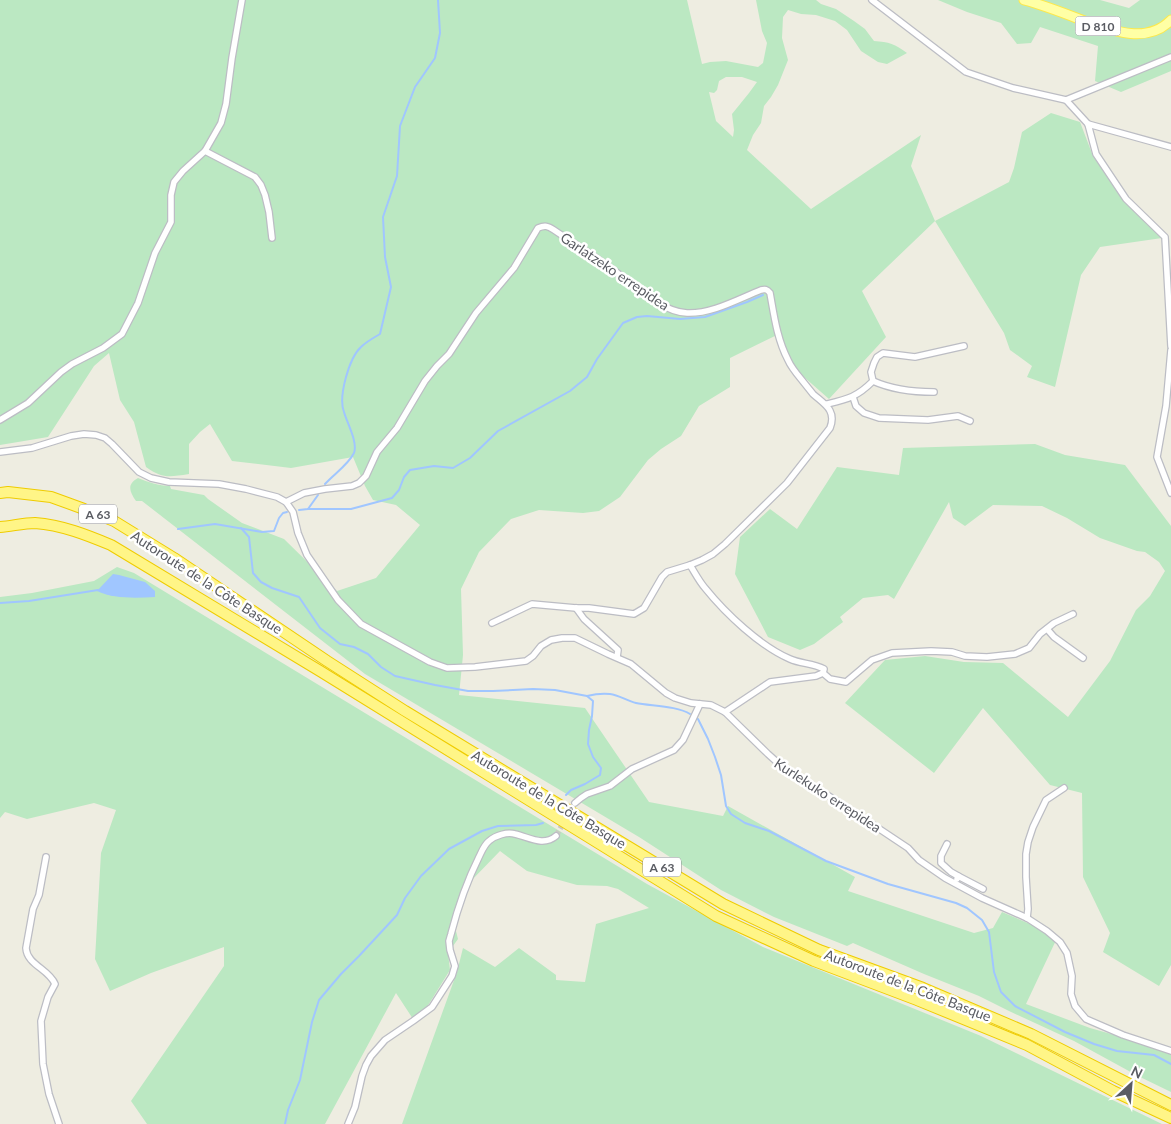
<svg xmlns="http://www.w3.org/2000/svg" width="1171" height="1124" font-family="Lato,sans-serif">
<rect width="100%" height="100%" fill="#eeede1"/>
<!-- green -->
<g fill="#bbe8c2" fill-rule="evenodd">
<path d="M0 0H687L702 64 710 62 726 61 758 67 763 63 767 43 762 31 756 0H816L821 4 836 9 854 21 865 29 874 41C889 42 895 44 907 53L887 64 878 62 861 51 847 30 835 21 816 15 801 14 788 10 783 17 782 38 788 60 778 85 771 97 764 106 761 123 753 135 747 150 811 209 921 135 911 166 935 221 1009 182 1014 168 1022 132 1051 113 1080 122 1093 156 1124 200 1152 226 1162 238 1100 247 1081 275 1055 387 1027 377 1032 366 1010 350 1004 333 935 221 862 291 886 337 829 399 796 370 777 335 730 358V387L699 406 681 436 661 449 648 460 620 497 599 511 583 513 539 510 511 519 479 552 461 589 463 655 459 695 585 708 649 802 723 816 728 806 855 877 848 891 974 933 993 928 1002 912 1058 936 1026 1004 1090 1028 1171 1051V1092L1138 1076 1074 1041 1009 1011 979 996 924 974 853 943 847 946 774 917 721 890 639 837 365 674 142 501H136C129 491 127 484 138 478 148 482 159 486 170 486L171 489 204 495 208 499 242 523 284 539 337 591 376 578 420 525 396 505 373 500 365 486 353 457 291 468 232 461 210 424 200 432 189 444V474C169 477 163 479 146 467L134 422 120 400 109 353 94 366 48 437 0 445ZM726 77H742L757 82 749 93 732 114 734 130 733 137 716 121 709 92 714 93 717 90 719 81Z"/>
<polygon points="938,0 1100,0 1129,8 1140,0 1171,0 1171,71 1121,92 1095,81 1098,46 1040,27 1031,43 1017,44 1001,23 967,12"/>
<polygon points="1035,444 1065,455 1125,465 1171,526 1171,965 1159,986 1103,952 1110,933 1083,877 1082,793 1050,785 983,708 934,773 845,703 885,660 925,656 964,662 1003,663 1068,717 1110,661 1136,610 1150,596 1165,571 1159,562 1145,552 1137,551 1100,538 1067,518 1042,506 993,505 965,526 953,518 949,502 894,599 888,595 863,598 840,617 843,622 814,644 800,650 768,637 735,574 740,537 770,509 797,529 837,467 899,475 903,448"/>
<polygon points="117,567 134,573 647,884 763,947 981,1036 1162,1124 402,1124 457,972 463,948 495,967 519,948 556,975 556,980 585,982 596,924 649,908 618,889 607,886 577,885 527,871 500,851 470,882 455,927 458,939 448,953 450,970 427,1007 413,1019 396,993 325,1124 147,1124 131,1101 224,966 224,947 151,973 110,991 95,959 101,853 116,810 94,803 27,819 5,812 0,818 0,597 32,593 94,581"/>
</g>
<!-- water -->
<path fill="#a0c6ff" d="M113 574 119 575 145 582 155 591V597C136 598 113 599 97 591Z"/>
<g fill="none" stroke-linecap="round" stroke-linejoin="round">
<!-- stream -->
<g stroke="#a0c6ff" stroke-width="2">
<path d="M325 484C334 474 348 465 354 453 358 442 347 423 344 412 338 397 349 358 361 347 366 342 373 338 380 334L391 287 385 257 383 217 397 176 400 126 415 87 435 58 440 33 438 0"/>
<polyline points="308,509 351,509 392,498 399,490 404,477 410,470 434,466 453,468 470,458 498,431 570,391 587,377 597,359 623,323 637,317 647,316 680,319 705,317 747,302 763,295"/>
<polyline points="299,510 308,509 318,495"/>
<polyline points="241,528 249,537 253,573 261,582 272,588 299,597 320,628 340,644 354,647 368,654 381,667 395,676 435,685 468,691 493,691 533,689 555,690 587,696 593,701 592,716 589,730 588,744 593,757 601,768 600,775 585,784 571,790 566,795"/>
<polyline points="178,529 215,524 262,532 274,531 279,518 283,513 287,512"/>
<polyline points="0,603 29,601 98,590"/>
<path d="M587 696C595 694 601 693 610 694 619 695 627 701 636 703 651 706 678 706 690 714"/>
<polyline points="698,719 708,739 715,757 721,775 726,806 731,814 745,823 769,831 826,861 888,884 956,903 967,908 982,920 989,932 994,972 1001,992 1015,1006 1065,1032 1094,1044 1117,1051 1154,1055 1171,1064"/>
<polyline points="285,1124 288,1110 300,1080 312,1022 319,1000 341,974 359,956 397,915 405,898 421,876 449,849 482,831 498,826 536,825 543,823"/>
</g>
<!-- street-tunnel -->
<polyline stroke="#c9c9c2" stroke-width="5.5" stroke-dasharray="5.5 3" stroke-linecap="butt" points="556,836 571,809"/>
<defs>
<g id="street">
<polyline points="872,0 966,72 1013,88 1066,100 1171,57"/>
<polyline points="1066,100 1088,124 1096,154 1126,199 1165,237 1171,346"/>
<polyline points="1088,124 1171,147"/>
<polyline points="205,151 255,177 261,185 265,195 269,212 272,238"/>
<polyline points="1171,350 1166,406 1157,457 1171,493"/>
<path d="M873 381C893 390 913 392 934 392"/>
<polyline points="853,397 856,406 864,413 879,418 928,420 958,416 970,421"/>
<path d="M827 404C848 399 857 397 873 381L871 372 874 363 877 357 883 353 915 357 964 346"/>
<polyline points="0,420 28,403 61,372 72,364 103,348 122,334 138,303 155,253 171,222 171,195 174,182 183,171 205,151 221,123 226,104 232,58 242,0"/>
<polyline points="0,452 32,448 71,436 84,434 96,435 105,438 112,444 139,472 151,478 169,482 219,484 246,489 277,497 286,502 293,512 298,533 307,555 338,600 361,624 430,662 447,668 475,667 526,661 533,656 541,646 551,640 562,638 575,638 608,654 631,664 666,693 675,698 691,703 711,705 725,712 768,754 778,763 875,826 908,848 919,860 945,878 982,898 1027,918 1047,931 1060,942 1067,953 1072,976 1071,994 1075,1006 1086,1019 1123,1035 1171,1051"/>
<path d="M286 502 304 493 325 489 352 486 359 483 366 476 377 452 397 428 425 381 437 366 449 354 476 313 514 268 538 228C545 225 548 226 554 230 573 243 593 255 612 269 633 284 661 312 687 313 712 314 738 299 761 290 765 289 767 289 770 293 774 315 777 339 788 360 791 367 796 373 801 379 805 384 809 389 813 394 824 404 837 410 830 428L787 483 725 544 713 554 702 560 690 565 667 572 662 577 644 608 634 614 589 608H576L532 604 492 623"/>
<path d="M690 565C695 573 699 581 705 588 726 614 760 646 790 659 801 664 813 663 824 669L823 673"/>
<polyline points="576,608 584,619 618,650 617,657"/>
<polyline points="1047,629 1054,637 1083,658"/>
<polyline points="823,673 830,679 846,682 872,660 892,653 931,651 952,652 965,656 987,657 1015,654 1029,648 1040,634 1054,623 1073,614"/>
<polyline points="725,712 770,682 816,676 823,673"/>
<polyline points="575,803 581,798 587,794 610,786 632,769 674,750 683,740 700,704"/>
<polyline points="947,844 941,856 941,863 951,872 958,876"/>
<path d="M46 857 39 895 33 909 26 948C27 965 49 969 55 984L48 997 41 1021 43 1064 49 1094 59 1124"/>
<polyline points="957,879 958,876 983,889"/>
<polyline points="1027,918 1028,909 1026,877 1026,854 1028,842 1033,827 1046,800 1064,788"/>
<path d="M348 1124 355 1107 362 1076 366 1065 371 1056 385 1040 413 1021 432 1007 452 976 455 966 450 950 449 941 451 934C458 907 467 881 479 857 482 851 484 845 489 841 496 835 507 832 515 834 529 837 543 847 556 836"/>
</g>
<path id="primary" d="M1024 0C1043 5 1061 12 1079 19 1108 29 1146 46 1171 20"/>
<g id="highway">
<polyline points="0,493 8,492 51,497 84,509 114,521 174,558 327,661 405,711 723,904 819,950 923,988 1031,1034 1171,1105"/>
<path d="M0 527C12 526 24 523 35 523 62 525 87 535 111 545L320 671 716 916 814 961 917 1000 1027 1045 1113 1091 1171 1118"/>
</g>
</defs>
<!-- street casing -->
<use href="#street" stroke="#bcbdc4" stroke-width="8"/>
<!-- primary casing -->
<use href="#primary" stroke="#fde94b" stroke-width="11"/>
<!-- highway casing -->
<use href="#highway" stroke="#efcc00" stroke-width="12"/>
<!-- street -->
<use href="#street" stroke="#fff" stroke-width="5.5"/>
<!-- primary -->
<use href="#primary" stroke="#ffffa5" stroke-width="9"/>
<!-- highway -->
<use href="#highway" stroke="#fff587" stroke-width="10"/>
</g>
<g text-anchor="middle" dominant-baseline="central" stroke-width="5" stroke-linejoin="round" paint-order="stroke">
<!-- shield labels -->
<g fill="#fff" stroke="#8c8d92" stroke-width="1">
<rect x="1075.5" y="16.5" width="45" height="19" rx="4"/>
<rect x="79" y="504.5" width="38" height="19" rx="4"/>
<rect x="643" y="857.5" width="38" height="19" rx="4"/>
</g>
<g font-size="12" font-weight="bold" fill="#5a5c63">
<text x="1098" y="26">D 810</text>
<text x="98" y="514">A 63</text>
<text x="662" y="867">A 63</text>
</g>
<!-- street labels -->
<g font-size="14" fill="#5a5c63" stroke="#fff">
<text transform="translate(615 271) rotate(34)">Garlatzeko errepidea</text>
<text transform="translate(207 582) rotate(33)">Autoroute de la Côte Basque</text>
<text transform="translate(828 795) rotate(33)">Kurlekuko errepidea</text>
<text transform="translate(549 799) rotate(31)">Autoroute de la Côte Basque</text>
<text transform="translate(908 985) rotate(21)">Autoroute de la Côte Basque</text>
</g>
</g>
<!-- north arrow -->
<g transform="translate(1131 1084) rotate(26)" stroke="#ffffff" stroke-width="4" paint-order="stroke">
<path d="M0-4L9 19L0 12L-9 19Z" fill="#5a5c63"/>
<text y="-8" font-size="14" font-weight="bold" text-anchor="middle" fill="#5a5c63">N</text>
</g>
</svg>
